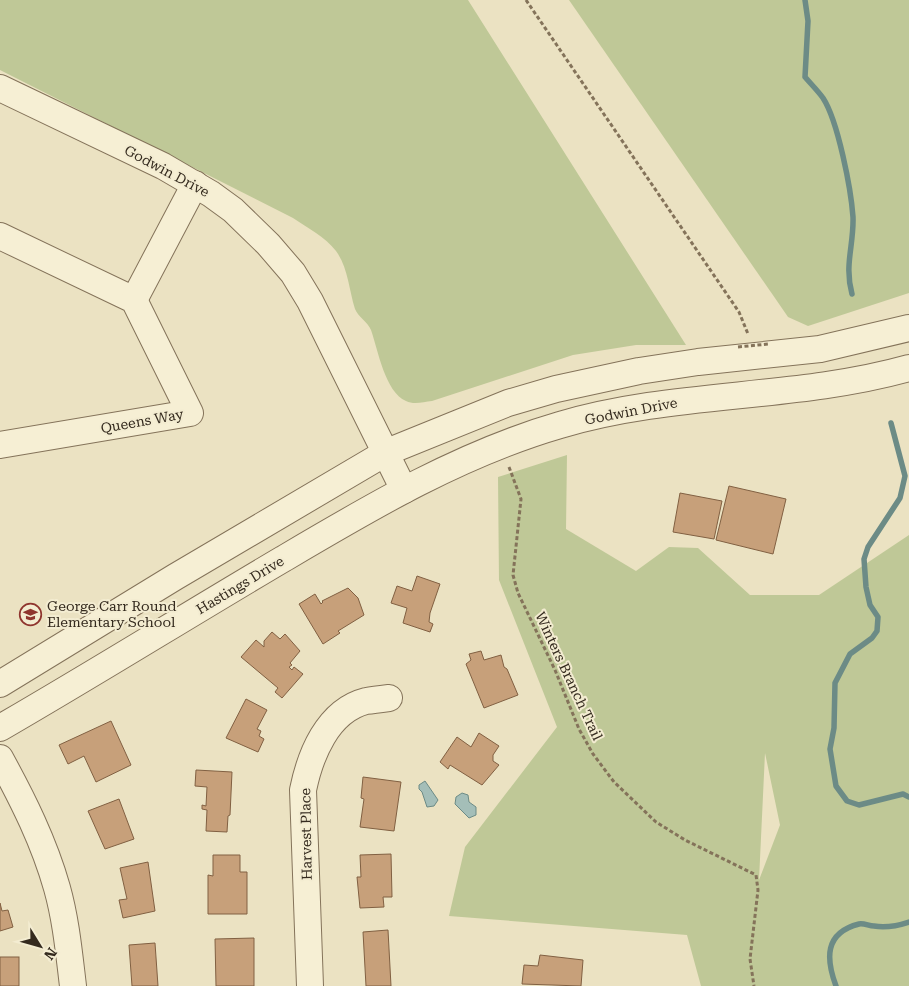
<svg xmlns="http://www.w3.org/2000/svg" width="909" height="986" font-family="'Roboto Serif',serif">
<rect width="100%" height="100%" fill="#ebe2c2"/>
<!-- green -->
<g fill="#bfc897" fill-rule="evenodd">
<path d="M0 0H468L686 345H636L573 355 432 401C423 402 414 405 406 401 385 392 378 350 371 330 368 322 358 317 355 309 349 290 348 267 336 251 325 237 308 228 293 218L0 70Z"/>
<polygon points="569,0 909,0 909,293 808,326 788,317"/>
<path d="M567 455 566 529 636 571 669 547 698 548 750 595H819L909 535V986H701L687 935 449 916 465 847 557 727 499 580 498 477ZM765 753 780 825 759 880Z"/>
</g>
<!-- water -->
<g fill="#a4beb8" stroke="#6c8b86">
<polygon points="425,781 438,800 434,806 427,807 422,792 419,789 419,785"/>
<polygon points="462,793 468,795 469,802 476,807 476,815 469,818 455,804 456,797"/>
</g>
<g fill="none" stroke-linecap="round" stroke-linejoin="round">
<!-- stream -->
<g stroke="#6c8b86" stroke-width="5.5">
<path d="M805 0 808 21 805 77C811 84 818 91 823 98 838 121 851 189 853 217 854 245 844 265 852 294"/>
<polyline points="891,423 905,476 900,498 868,547 864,559 866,587 870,605 878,617 877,631 872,638 850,654 835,683 834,728 830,749 836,786 847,801 859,805 903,794 909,797"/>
<path d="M836 986C826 959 824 933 859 924 864 923 869 926 874 926 886 928 897 926 909 922"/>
</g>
</g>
<!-- building -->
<g fill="#c7a07a" stroke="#816042">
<polygon points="729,486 786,499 773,554 716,540"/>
<polygon points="680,493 722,501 714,539 673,532"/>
<polygon points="417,576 440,584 430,613 429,622 433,624 430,632 403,623 407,608 391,603 397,586 412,591"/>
<polygon points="348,588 358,598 364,615 338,631 340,633 323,644 299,604 315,594 321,604 323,602 322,601"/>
<polygon points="272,632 280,639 285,634 300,651 290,663 292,665 289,667 292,670 294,667 303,674 282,698 275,692 278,688 241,657 256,640 264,647 264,641"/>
<polygon points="481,651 484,660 501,655 504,667 507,669 518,695 484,708 466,664 471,660 469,654"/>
<polygon points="246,699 267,710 257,729 261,731 259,736 264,739 258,752 226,738"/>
<polygon points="111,721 131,765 96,782 84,756 68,764 59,745"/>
<polygon points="479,733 499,746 493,755 493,761 499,765 482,785 450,765 448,769 440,762 457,737 471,747"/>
<polygon points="196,770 232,772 230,815 228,816 227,832 206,831 207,810 202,809 202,805 206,806 207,787 195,786"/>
<polygon points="363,777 401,782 394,831 360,827 364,799 361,798"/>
<polygon points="119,799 134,839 105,849 88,811"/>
<polygon points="391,854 392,897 383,897 384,907 360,908 357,877 361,877 360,855"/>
<polygon points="213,855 240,855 240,872 247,872 247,914 208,914 208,875 213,876"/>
<polygon points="148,862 155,911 123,918 119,900 127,899 120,868"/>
<polygon points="0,903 2,911 8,910 13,927 0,931"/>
<polygon points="388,930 391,986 366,986 363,932"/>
<polygon points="254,938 254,986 216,986 215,939"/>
<polygon points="155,943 158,986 132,986 129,945"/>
<polygon points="540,955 583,960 581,986 522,984 524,965 538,966"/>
<rect x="0" y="957" width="19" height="29"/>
</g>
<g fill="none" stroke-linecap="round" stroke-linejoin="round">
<defs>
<g id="minor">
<polyline points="0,88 163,166 211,194 233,210 268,244 293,273 310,301 404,490"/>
<polyline points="0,236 134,300 190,413 0,445"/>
<polyline points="134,300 195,184"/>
<polyline points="0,684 175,577 387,452 508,403 556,389 639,371 698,362 820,349 909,328"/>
<path d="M0 728C95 673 188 615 283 559 371 507 460 454 560 425 674 391 795 400 909 368"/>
<path d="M0 758C23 800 44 842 57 888 66 920 69 953 73 986"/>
<path d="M310 986 303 790C310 756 327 711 366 701 373 700 381 699 389 698"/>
</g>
</defs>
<!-- minor casing -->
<use href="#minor" stroke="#84735a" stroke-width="28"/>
<!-- path -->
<g stroke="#84735a" stroke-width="3" stroke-dasharray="4 2.5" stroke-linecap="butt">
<polyline points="526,0 739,312 748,334"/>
<polyline points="509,467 521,499 513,575 518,593 555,670 579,729 593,754 614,782 656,822 685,840 756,875 758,890 750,959 754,986"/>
</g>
<!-- minor -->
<use href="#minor" stroke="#f6efd4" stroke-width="26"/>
<!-- path-bridge -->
<polyline stroke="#84735a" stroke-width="3" stroke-dasharray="4 2.5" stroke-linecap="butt" points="738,347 768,344"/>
</g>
<!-- icons -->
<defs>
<symbol id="school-ring" viewBox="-11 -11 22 22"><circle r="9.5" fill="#f3ecd1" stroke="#8f352e" stroke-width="1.5"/><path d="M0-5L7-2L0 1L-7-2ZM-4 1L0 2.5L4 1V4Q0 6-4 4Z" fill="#8f352e"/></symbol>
</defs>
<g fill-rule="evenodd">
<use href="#school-ring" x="18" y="602" width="25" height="25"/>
</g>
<g text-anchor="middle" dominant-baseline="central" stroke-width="4" stroke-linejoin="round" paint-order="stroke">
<!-- street labels -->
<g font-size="14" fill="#342a1e" stroke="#f3ecd1">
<text transform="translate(167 171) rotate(28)">Godwin Drive</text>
<text transform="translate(631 411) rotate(-11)">Godwin Drive</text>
<text transform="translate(142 421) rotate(-10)">Queens Way</text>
<text transform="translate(240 585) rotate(-31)">Hastings Drive</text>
<text transform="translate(569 676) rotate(65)">Winters Branch Trail</text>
<text transform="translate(306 834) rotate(-91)">Harvest Place</text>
</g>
<!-- poi labels -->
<g font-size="14" fill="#342a1e" stroke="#f3ecd1" text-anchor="start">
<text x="47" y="606">George Carr Round<tspan x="47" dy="16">Elementary School</tspan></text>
</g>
</g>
<!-- north arrow -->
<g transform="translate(40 946) rotate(127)" stroke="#f3ecd1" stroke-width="4" paint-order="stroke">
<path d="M0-4L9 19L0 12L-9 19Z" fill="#342a1e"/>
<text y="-8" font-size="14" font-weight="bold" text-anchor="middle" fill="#342a1e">N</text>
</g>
</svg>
